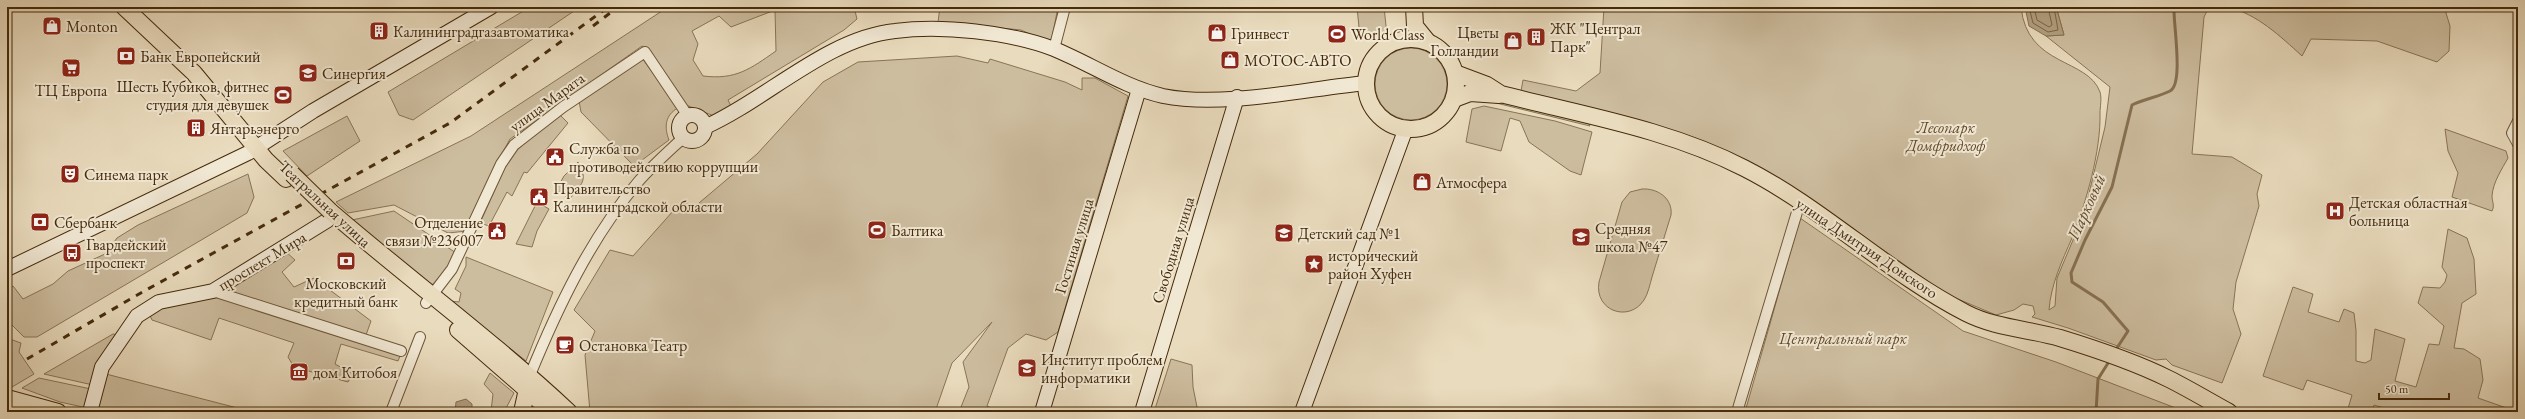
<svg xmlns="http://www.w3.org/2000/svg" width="2525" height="419" font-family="'EB Garamond',serif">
<rect width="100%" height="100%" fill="#e9dbbd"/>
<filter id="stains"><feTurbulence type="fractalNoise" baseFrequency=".005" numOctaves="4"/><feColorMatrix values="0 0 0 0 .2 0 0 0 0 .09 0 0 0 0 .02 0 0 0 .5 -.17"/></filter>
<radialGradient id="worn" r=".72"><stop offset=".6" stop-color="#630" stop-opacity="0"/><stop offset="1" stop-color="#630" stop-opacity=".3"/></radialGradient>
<!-- green -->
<g fill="#cdbd9f" stroke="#897454" fill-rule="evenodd">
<polygon points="530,7 580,7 413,120 399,115 388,92"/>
<path d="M668 7H854L857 19 844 30 728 100 732 108 714 116 686 105 648 49 642 46 510 139 497 163 467 231 448 233 394 205 348 213 336 202 471 136ZM775 10 776 51C750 69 736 80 703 76L693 60 698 44 692 31 719 16 731 27Z"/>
<polygon points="940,7 1058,7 1051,43 1021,30 938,22"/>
<polygon points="1357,7 1384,7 1387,35 1360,37"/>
<path d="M1604 7H2021C2027 67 2088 58 2100 92 2102 98 2100 107 2100 113 2101 151 2086 203 2072 238 2062 261 2051 284 2049 310L2055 306 2057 278 2084 214 2105 127 2110 87 2046 36 2064 35 2057 10 2059 7H2209L2204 17 2192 154 2232 157 2262 175 2257 194 2259 206 2236 282 2233 309 2241 334 2222 383 2172 365 2166 359 2156 360 2068 328 2032 317 2035 314 2033 306 2023 304 2014 310 1996 315 1946 294 1838 218 1732 153 1691 138 1637 121 1521 91 1523 80 1576 91 1600 73Z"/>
<path d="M2228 7H2447L2446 13 2450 26 2449 51 2437 62 2377 41 2311 39 2302 56C2280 36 2257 14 2228 7Z"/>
<circle cx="1411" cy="84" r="36"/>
<polygon points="957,56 988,63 990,59 1065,82 1082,90 1082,78 1095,78 1128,96 1058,332 1046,340 1026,334 1008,348 987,406 1000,412 959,412 969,387 963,362 992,322 952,363 935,412 590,412 585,355 595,331 574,310 610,250 633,256 682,201 692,205 686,214 757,154 823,82 858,62"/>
<path d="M642 58 678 108C665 115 664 127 669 140L634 166 581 112 579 101Z"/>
<polygon points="1484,98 1586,119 1590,126 1484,100"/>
<polygon points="1484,106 1555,121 1592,132 1581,175 1570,171 1529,142 1520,121 1510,118 1501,151 1466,142 1472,109"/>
<polygon points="559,114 568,123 527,173 524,172 512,196 507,192 489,226 480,223 510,156"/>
<polygon points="347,116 360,141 307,176 283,151"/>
<path d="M2445 129 2506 151 2508 158C2502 169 2493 182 2492 196 2492 202 2495 205 2492 211L2452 197 2458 173 2448 151Z"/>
<path d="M578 162C589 182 581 183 570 199L556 190 564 176Z"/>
<polygon points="248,174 254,197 247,213 37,337 24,337 7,320 7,289 13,286 23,299 53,284 68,271 105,254 117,238 138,225"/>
<path d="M1642 189C1657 188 1673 198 1671 215 1665 236 1658 256 1652 277 1650 284 1648 294 1644 300 1629 323 1594 311 1599 282L1622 202 1630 192Z"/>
<polygon points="537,202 549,209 537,231 532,247 516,244"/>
<polygon points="394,211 456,253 448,268 432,285 352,220"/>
<polygon points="1800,218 1963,331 2056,362 2186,412 1745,412"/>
<polygon points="2448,229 2467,238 2474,259 2476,294 2462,303 2454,348 2464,349 2480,359 2483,380 2478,398 2518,412 2397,412 2374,405 2372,412 2347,412 2352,395 2307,380 2303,390 2263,376 2293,287 2313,294 2308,312 2339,322 2344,309 2354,313 2356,330 2356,361 2365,363 2371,360 2375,329 2405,339 2395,381 2416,387 2429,344 2439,345 2444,326 2418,303 2423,287 2440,288 2445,282 2447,275 2442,267"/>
<polygon points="284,250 295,260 282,272 294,287 314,278 371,321 366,335 222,291"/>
<polygon points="466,257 553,292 526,361 450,301 459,302 461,293 455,289 466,266"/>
<polygon points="213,295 366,343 400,356 398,361 341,344 335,364 353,374 348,382 294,367 288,357 294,343 219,318 211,340 152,320 148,311"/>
<polygon points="113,334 119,335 93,385 44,374"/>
<polygon points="7,338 21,343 19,352 34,374 12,387 7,384"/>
<polygon points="1171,359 1192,365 1193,387 1198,412 1154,412"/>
<polygon points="490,373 514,393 504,412 491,411 493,394 484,384"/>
<polygon points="106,374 253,412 112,412 98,409"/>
<polygon points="39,378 91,389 87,408 60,402 22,388"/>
</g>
<!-- water -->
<g fill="#b19f80" stroke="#867051">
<polygon points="2025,7 2059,7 2057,10 2064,35 2046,36 2029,26"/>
<polygon points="466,399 472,404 472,412 455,412 456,402"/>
</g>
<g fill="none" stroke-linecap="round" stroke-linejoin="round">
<!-- shore -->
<g stroke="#7b6445" stroke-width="1">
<polyline points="2029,7 2033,23 2048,32 2058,30 2054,7"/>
<polyline points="2034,7 2037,20 2049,27 2052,25 2048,7"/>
</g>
<!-- stream -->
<g stroke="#867051" stroke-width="3">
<path d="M2115 351 2128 331 2103 302 2072 282 2071 273 2085 240 2112 187 2132 105C2144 99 2158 97 2170 91 2184 84 2173 23 2174 7"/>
<polyline points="2096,412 2098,379 2110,360"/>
</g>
<defs>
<g id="street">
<polyline points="1054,49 1065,7"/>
<polyline points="2518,121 2512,133 2518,144"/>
<polyline points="213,291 401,351"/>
<polyline points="426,303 452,269 501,164 514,145 563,107 645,52 688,116"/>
<path d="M530 375C558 307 590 239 638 182 652 166 668 152 684 137"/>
<polyline points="391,412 420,337"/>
<polyline points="1737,412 1800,202"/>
</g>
<g id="secondary">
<circle cx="692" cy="128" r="13"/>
<path d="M705 127C766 100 827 38 895 31 942 25 1009 32 1054 49 1091 64 1124 87 1163 96 1222 108 1305 89 1366 83"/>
<polyline points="7,269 248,153 313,111 491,7"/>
<polyline points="90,412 102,367 137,316 159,302 213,291 328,220"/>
<polyline points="1042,412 1139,89"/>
<polyline points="1142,412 1237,97"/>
<polyline points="1302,412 1406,128"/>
</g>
<g id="primary">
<polyline points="124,7 194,73 266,160 286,179"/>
<polyline points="1414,7 1415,26 1428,42"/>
<circle cx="1411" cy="84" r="45"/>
<path d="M1455 73 1487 85 1501 94C1582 115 1668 129 1744 168 1823 208 1888 273 1966 313 1995 328 2029 329 2060 338 2096 349 2135 362 2169 379 2189 389 2209 401 2229 412"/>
<polyline points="1454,99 1470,93 1499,95"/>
<path d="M330 211C409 279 493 341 569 412"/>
<polyline points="458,330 552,412"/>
<polyline points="7,398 58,412"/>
<polyline points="522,412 529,380"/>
</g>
</defs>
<!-- street casing -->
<use href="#street" stroke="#6e5637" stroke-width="12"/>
<!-- secondary casing -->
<use href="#secondary" stroke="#452a0a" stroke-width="16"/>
<!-- primary casing -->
<use href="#primary" stroke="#452a0a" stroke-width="18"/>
<!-- street -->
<use href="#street" stroke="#f1e8d4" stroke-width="10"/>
<!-- secondary -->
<use href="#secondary" stroke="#f1e8d4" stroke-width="14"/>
<!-- primary -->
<use href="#primary" stroke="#e9dbbd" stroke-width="16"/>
<!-- tram -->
<polyline stroke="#452a0a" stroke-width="1" points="7,406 24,412"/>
<!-- rail -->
<g stroke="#452a0a" stroke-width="3" stroke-dasharray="7 7" stroke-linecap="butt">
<polyline points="593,26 618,7"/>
<polyline points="27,359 146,290 450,123 608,7"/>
</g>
<defs>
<polyline id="primary-bridge" points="292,174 330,211"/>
</defs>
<!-- primary-bridge casing -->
<use href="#primary-bridge" stroke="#452a0a" stroke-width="18" stroke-linecap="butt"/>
<!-- primary-bridge -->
<use href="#primary-bridge" stroke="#e9dbbd" stroke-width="16"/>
</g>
<!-- icons -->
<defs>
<symbol id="shop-square" viewBox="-11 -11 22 22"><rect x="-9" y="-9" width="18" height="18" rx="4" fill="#8f2418" stroke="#f1e8d4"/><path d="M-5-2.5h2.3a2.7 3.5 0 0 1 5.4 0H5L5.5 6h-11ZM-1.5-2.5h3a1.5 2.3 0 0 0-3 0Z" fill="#fff"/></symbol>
<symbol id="building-square" viewBox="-11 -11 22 22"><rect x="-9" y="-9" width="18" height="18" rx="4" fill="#8f2418" stroke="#f1e8d4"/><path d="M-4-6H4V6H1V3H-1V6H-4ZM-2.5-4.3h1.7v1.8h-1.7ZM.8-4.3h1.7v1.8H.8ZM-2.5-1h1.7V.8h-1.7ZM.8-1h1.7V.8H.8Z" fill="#fff"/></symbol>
<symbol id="stadium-square" viewBox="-11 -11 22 22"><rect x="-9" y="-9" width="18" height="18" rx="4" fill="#8f2418" stroke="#f1e8d4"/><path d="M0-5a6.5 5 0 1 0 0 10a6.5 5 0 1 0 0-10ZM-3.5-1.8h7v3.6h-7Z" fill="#fff"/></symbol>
<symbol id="bank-square" viewBox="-11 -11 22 22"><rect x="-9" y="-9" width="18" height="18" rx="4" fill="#8f2418" stroke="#f1e8d4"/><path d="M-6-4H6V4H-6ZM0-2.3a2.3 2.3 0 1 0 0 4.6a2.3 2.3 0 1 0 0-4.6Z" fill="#fff"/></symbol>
<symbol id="supermarket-square" viewBox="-11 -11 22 22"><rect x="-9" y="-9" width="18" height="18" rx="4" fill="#8f2418" stroke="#f1e8d4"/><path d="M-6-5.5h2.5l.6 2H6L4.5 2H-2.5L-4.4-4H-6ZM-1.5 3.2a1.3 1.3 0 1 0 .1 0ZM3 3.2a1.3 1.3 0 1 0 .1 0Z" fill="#fff"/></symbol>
<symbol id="university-square" viewBox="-11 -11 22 22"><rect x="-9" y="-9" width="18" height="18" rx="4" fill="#8f2418" stroke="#f1e8d4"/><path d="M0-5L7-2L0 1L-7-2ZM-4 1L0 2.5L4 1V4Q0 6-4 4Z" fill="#fff"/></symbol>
<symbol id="civic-square" viewBox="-11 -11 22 22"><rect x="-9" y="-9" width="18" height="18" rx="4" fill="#8f2418" stroke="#f1e8d4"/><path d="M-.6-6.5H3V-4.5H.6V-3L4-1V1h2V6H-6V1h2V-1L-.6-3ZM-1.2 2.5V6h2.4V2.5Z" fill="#fff"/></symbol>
<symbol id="theatre-square" viewBox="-11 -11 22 22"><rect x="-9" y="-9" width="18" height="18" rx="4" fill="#8f2418" stroke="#f1e8d4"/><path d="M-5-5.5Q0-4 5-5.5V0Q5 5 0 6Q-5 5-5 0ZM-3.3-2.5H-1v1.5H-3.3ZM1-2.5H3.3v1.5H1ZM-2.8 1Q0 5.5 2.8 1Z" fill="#fff"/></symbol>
<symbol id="hospital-square" viewBox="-11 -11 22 22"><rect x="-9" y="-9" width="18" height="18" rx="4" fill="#8f2418" stroke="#f1e8d4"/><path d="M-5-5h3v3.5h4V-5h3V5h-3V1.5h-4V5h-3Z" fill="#fff"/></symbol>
<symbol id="school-square" viewBox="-11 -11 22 22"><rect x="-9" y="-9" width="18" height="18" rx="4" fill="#8f2418" stroke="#f1e8d4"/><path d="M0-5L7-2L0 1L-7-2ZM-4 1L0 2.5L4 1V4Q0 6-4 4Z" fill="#fff"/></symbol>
<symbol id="bus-square" viewBox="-11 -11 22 22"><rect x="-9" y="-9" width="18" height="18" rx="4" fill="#8f2418" stroke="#f1e8d4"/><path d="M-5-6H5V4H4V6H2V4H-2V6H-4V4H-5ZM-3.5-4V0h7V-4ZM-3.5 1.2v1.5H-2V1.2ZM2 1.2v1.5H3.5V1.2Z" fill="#fff"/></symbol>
<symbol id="sight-square" viewBox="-11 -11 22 22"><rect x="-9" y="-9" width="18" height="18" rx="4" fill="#8f2418" stroke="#f1e8d4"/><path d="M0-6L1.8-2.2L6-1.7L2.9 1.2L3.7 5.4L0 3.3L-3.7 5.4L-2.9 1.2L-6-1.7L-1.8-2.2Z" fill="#fff"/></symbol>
<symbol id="cafe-square" viewBox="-11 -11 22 22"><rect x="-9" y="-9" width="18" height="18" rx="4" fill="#8f2418" stroke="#f1e8d4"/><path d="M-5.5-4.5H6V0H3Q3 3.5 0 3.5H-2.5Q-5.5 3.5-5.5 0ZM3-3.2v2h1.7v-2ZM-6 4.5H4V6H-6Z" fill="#fff"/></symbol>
<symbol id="museum-square" viewBox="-11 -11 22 22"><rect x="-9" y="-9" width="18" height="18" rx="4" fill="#8f2418" stroke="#f1e8d4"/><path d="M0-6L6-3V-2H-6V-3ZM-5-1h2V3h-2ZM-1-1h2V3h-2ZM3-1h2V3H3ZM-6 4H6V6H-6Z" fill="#fff"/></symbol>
</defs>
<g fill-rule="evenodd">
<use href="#shop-square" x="41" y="15" width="22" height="22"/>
<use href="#building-square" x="368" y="20" width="22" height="22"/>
<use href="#shop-square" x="1206" y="22" width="22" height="22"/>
<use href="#stadium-square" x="1326" y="23" width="22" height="22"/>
<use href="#building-square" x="1525" y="26" width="22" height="22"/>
<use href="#shop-square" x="1502" y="30" width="22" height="22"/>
<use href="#bank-square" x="115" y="45" width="22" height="22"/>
<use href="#shop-square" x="1219" y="49" width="22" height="22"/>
<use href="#supermarket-square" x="60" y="57" width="22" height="22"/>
<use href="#university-square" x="297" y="62" width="22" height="22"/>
<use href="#stadium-square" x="272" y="84" width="22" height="22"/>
<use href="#building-square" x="185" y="117" width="22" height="22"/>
<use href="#civic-square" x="544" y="146" width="22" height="22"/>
<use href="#theatre-square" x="59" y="163" width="22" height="22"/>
<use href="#shop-square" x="1411" y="171" width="22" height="22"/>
<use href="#civic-square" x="528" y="186" width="22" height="22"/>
<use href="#hospital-square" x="2324" y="200" width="22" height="22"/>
<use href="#bank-square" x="29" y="211" width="22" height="22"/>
<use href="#stadium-square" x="866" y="219" width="22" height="22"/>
<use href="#civic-square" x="486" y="220" width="22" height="22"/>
<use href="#school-square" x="1273" y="222" width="22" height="22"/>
<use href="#school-square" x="1570" y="226" width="22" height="22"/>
<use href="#bus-square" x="61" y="242" width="22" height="22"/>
<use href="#bank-square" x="335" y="250" width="22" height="22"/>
<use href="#sight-square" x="1303" y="253" width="22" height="22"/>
<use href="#cafe-square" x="554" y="334" width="22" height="22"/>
<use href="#university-square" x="1016" y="357" width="22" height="22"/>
<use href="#museum-square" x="288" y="361" width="22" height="22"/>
</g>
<g text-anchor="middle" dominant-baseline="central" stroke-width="4" stroke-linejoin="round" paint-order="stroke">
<!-- poi labels -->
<g font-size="16" fill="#452a0a" stroke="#f1e8d4" text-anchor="start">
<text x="66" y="26">Monton</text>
<text x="1550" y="28">ЖК "Централ<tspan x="1550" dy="18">Парк"</tspan></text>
<text x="393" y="31">Калининградгазавтоматика</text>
<text x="1499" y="32" text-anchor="end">Цветы<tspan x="1499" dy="18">Голландии</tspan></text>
<text x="1231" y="33">Гринвест</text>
<text x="1351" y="34">World Class</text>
<text x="140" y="56">Банк Европейский</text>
<text x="1244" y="60">МОТОС-АВТО</text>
<text x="322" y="73">Синергия</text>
<text x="269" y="86" text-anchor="end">Шесть Кубиков, фитнес<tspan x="269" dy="18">студия для девушек</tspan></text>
<text x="71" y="90" text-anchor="middle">ТЦ Европа</text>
<text x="210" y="128">Янтарьэнерго</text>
<text x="569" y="148">Служба по<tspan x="569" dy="18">противодействию коррупции</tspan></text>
<text x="84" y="174">Синема парк</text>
<text x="1436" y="182">Атмосфера</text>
<text x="553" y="188">Правительство<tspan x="553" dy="18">Калининградской области</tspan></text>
<text x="2349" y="202">Детская областная<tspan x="2349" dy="18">больница</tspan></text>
<text x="54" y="222">Сбербанк</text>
<text x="483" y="222" text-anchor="end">Отделение<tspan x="483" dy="18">связи №236007</tspan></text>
<text x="1595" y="228">Средняя<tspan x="1595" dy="18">школа №47</tspan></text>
<text x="891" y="230">Балтика</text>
<text x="1298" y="233">Детский сад №1</text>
<text x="86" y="244">Гвардейский<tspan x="86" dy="18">проспект</tspan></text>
<text x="1328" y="255">исторический<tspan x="1328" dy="18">район Хуфен</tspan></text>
<text x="346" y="283" text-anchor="middle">Московский<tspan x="346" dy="18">кредитный банк</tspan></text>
<text x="579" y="345">Остановка Театр</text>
<text x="1041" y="359">Институт проблем<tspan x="1041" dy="18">информатики</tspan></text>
<text x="313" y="372">дом Китобоя</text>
</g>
<!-- street labels -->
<g font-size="16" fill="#452a0a" stroke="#f1e8d4">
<text transform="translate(547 102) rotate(-36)">улица Марата</text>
<text transform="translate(325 204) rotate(43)">Театральная улица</text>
<text transform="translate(1074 246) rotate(-73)">Гостиная улица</text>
<text transform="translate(1867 248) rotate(34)">улица Дмитрия Донского</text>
<text transform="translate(1173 250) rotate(-73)">Свободная улица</text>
<text transform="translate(262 261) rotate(-31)">проспект Мира</text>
</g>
<!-- park labels -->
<g font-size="16" font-style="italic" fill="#604728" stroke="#f1e8d4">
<text x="1946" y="127">Лесопарк<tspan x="1946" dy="18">Домфридхоф</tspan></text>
<text x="1843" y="338">Центральный парк</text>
</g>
<!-- water labels -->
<g font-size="17" font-style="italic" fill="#604728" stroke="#f1e8d4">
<text transform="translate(2086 207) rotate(-66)">Парковый</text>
</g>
</g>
<!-- margin -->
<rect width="2525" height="419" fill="none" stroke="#e9dbbd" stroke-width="24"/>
<rect x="8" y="8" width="2509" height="403" fill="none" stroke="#452a0a" stroke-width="2"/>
<rect x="12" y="12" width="2501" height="395" fill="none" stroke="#452a0a"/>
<!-- scale -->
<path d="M2379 393v6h70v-6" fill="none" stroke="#452a0a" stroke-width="2"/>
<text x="2385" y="393" font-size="12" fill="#452a0a" stroke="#f1e8d4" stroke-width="3" paint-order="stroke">50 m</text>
<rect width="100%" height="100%" filter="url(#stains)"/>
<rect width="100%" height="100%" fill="url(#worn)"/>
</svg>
